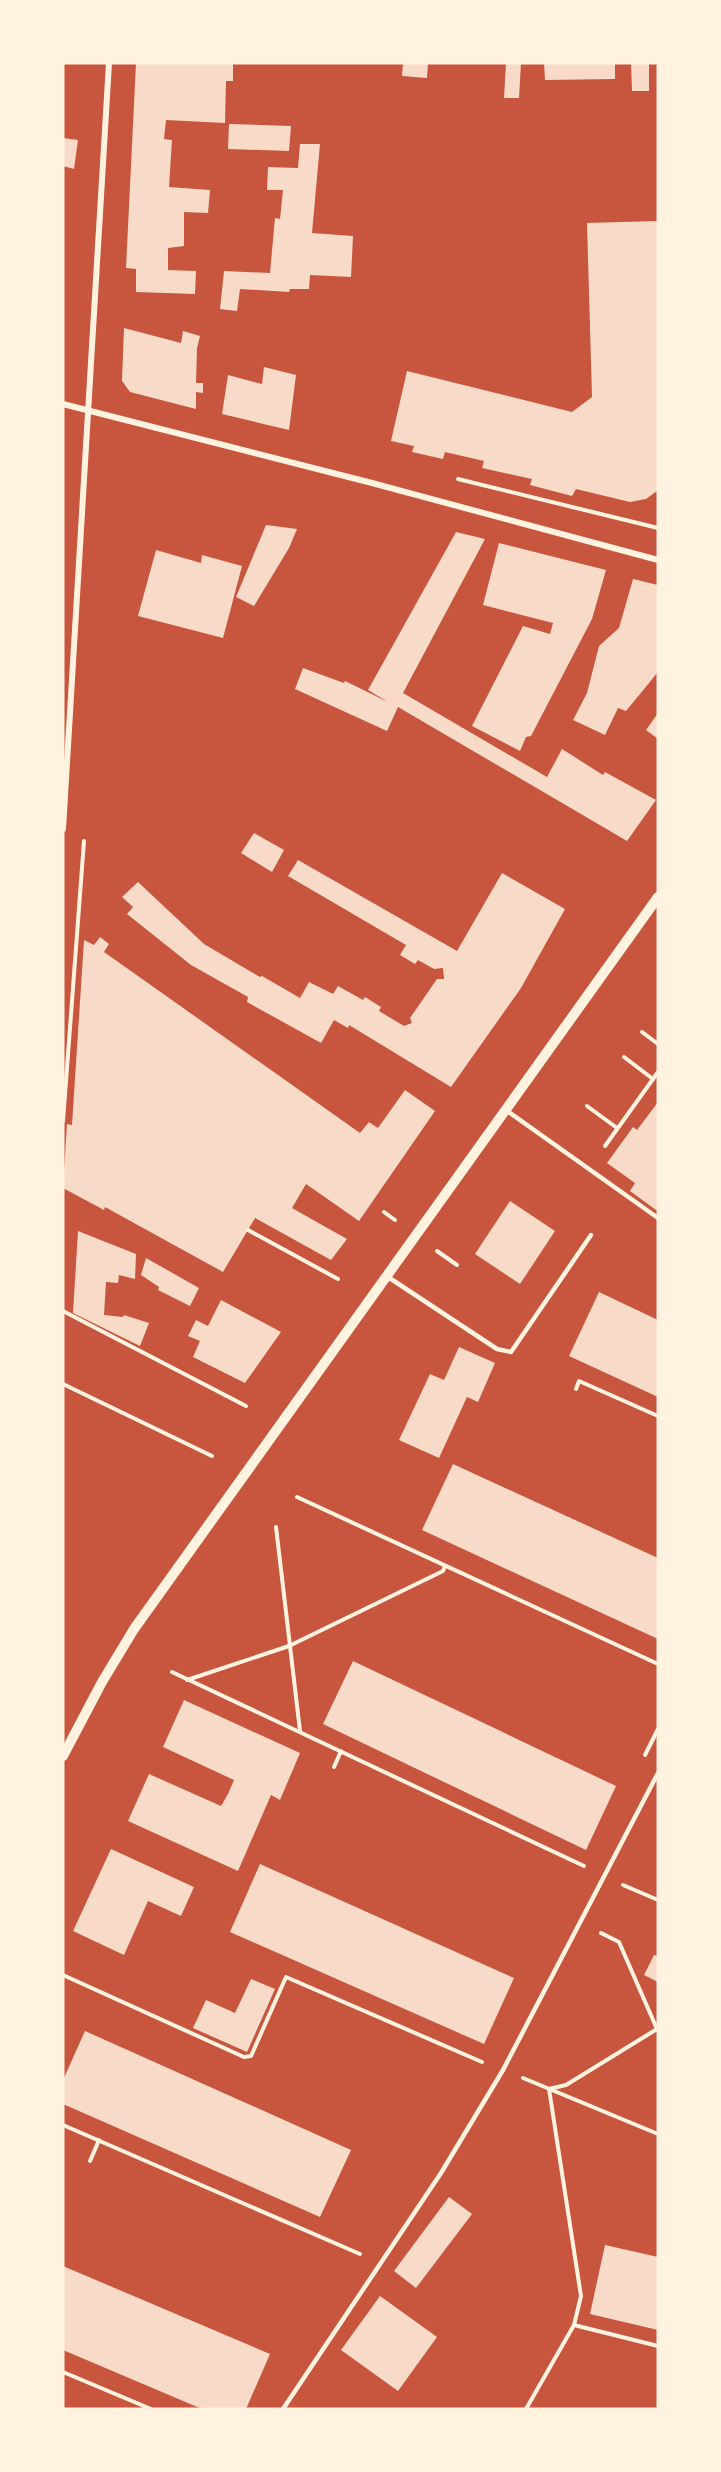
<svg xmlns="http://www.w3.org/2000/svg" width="721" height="2472" font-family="'Sofia Sans Condensed',sans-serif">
<rect width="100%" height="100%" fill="#c8553d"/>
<!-- building -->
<g fill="#f7dbc8">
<polygon points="136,63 233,63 233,81 226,81 225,123 166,120 164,139 172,140 169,187 210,190 208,213 184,212 184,246 168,248 168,270 196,271 195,294 136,292 136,269 126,268"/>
<polygon points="403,63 428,63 427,78 402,76"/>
<polygon points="506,63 521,63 519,98 504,98"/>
<polygon points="544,63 615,63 615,79 545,80"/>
<polygon points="631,63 649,63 649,91 632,91"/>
<polygon points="229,124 291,126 289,151 228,149"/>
<polygon points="63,138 78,140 74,169 63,166"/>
<polygon points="300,144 320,144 312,233 353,236 351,277 310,275 309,289 290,289 289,292 240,289 237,311 220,309 224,271 270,273 275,218 280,219 283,190 267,190 268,167 298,168"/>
<polygon points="658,221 657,491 646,499 630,502 576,489 572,496 530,485 532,479 482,468 484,461 445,452 443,459 412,452 414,446 391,441 407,371 572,412 592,397 587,223"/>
<polygon points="124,328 181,343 183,331 200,336 197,348 196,383 203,383 203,393 196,392 196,409 130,392 122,381"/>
<polygon points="264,367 296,375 289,430 222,414 228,375 262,384"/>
<polygon points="266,525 297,529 289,548 254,606 236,597"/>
<polygon points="456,532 485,539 403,693 547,777 562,749 603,775 605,772 656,800 627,841 398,707 387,731 295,689 303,668 344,683 345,681 388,702 368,690"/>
<polygon points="499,543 606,570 592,619 531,736 526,737 520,751 472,726 523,626 550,634 553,623 483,605"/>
<polygon points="156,550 201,563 202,555 242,566 223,638 138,616"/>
<polygon points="633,579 658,585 658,672 626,711 618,708 605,735 573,720 587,693 599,646 619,628"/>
<polygon points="658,713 658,739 646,730"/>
<polygon points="254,833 284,850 272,872 241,853"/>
<polygon points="298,860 457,951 502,873 565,909 521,988 451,1087 349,1025 348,1028 334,1020 321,1043 247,1002 248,997 191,965 127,914 133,907 122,897 138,882 204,944 260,977 262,976 300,998 309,982 333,994 338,986 363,1000 365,997 381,1007 379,1011 404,1026 412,1023 410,1018 437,979 444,979 443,968 434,969 418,960 415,964 400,955 406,945 288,876"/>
<polygon points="100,937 109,944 104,952 360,1133 369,1122 378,1128 405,1090 435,1111 359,1221 306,1184 292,1208 347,1239 331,1260 255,1218 223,1272 105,1207 104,1210 63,1188 67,1124 72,1125 84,940 94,945"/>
<polygon points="658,1102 658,1208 656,1210 630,1191 635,1183 607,1163 633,1127 637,1130"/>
<polygon points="510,1201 555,1231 520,1284 475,1254"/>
<polygon points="78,1231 136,1254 135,1279 119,1275 118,1283 106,1282 104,1315 123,1317 124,1315 149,1323 140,1346 73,1313"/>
<polygon points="146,1258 199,1288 190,1306 158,1290 159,1287 141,1275"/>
<polygon points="599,1292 658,1320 658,1397 569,1356"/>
<polygon points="221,1300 281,1332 245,1383 193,1357 200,1341 188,1336 196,1320 208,1326"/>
<polygon points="459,1347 495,1363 478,1402 467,1397 439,1458 399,1440 430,1374 444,1380"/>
<polygon points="453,1464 658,1558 658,1639 422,1530"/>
<polygon points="353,1661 616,1786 586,1850 323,1724"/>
<polygon points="184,1700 300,1753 280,1800 271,1795 238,1871 128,1821 149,1774 221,1806 228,1794 234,1780 163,1747"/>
<polygon points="111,1849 194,1887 181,1916 148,1901 124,1955 73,1931"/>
<polygon points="260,1864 514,1978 484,2044 230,1932"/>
<polygon points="654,1955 658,1956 658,1982 644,1975"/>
<polygon points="251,1979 275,1989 247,2052 193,2028 206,2000 235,2013"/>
<polygon points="85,2031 351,2150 320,2217 63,2104 63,2080"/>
<polygon points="449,2197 472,2214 416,2288 394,2271"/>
<polygon points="605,2245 658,2257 658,2330 590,2314"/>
<polygon points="63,2266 270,2354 246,2409 202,2409 63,2350"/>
<polygon points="380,2296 437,2337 398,2391 341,2350"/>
</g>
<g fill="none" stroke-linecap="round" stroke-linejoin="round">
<!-- path -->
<g stroke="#fff3e0" stroke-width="4">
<polyline points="458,479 658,528"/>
<polyline points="642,1032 658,1044"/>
<polyline points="624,1057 653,1079"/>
<polyline points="587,1106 617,1128"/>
<polyline points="63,1121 84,841"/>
<polyline points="605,1146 658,1072"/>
<polyline points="384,1212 395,1220"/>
<polyline points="248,1230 338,1279"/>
<polyline points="437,1251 457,1265"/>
<polyline points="63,1311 246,1406"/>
<polyline points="63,1384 212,1456"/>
<polyline points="576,1389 579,1381 658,1416"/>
<polyline points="297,1497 658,1664"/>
<polyline points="276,1527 300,1731"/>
<polyline points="172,1672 584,1866"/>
<polyline points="187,1680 289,1646 443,1571 445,1566"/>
<polyline points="645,1755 658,1729"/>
<polyline points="334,1767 341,1751"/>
<polyline points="623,1885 658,1900"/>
<polyline points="63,1975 244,2057 251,2056 286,1977 482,2062"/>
<polyline points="523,2078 658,2134"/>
<polyline points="63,2125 360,2254"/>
<polyline points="90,2161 99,2140"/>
<polyline points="574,2325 658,2346"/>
<polyline points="63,2372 151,2409"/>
<polyline points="526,2409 574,2325 581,2296 549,2089 566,2085 657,2029 619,1942 601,1933"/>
</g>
<!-- service -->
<g stroke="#fff3e0" stroke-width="4.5">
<polyline points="506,1110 658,1218"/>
<polyline points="388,1277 497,1349 511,1352 591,1235"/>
<polyline points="283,2409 441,2173 503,2070 658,1773"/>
</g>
<!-- minor -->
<g stroke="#fff3e0" stroke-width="6">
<polyline points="63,404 372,483 658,560"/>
<polyline points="63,829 109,63"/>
</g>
<!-- tertiary -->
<polyline stroke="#fff3e0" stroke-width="10" points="63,1756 102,1682 134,1629 658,897"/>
</g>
<!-- border -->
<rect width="721" height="2472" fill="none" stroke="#fff3e0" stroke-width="129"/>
</svg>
